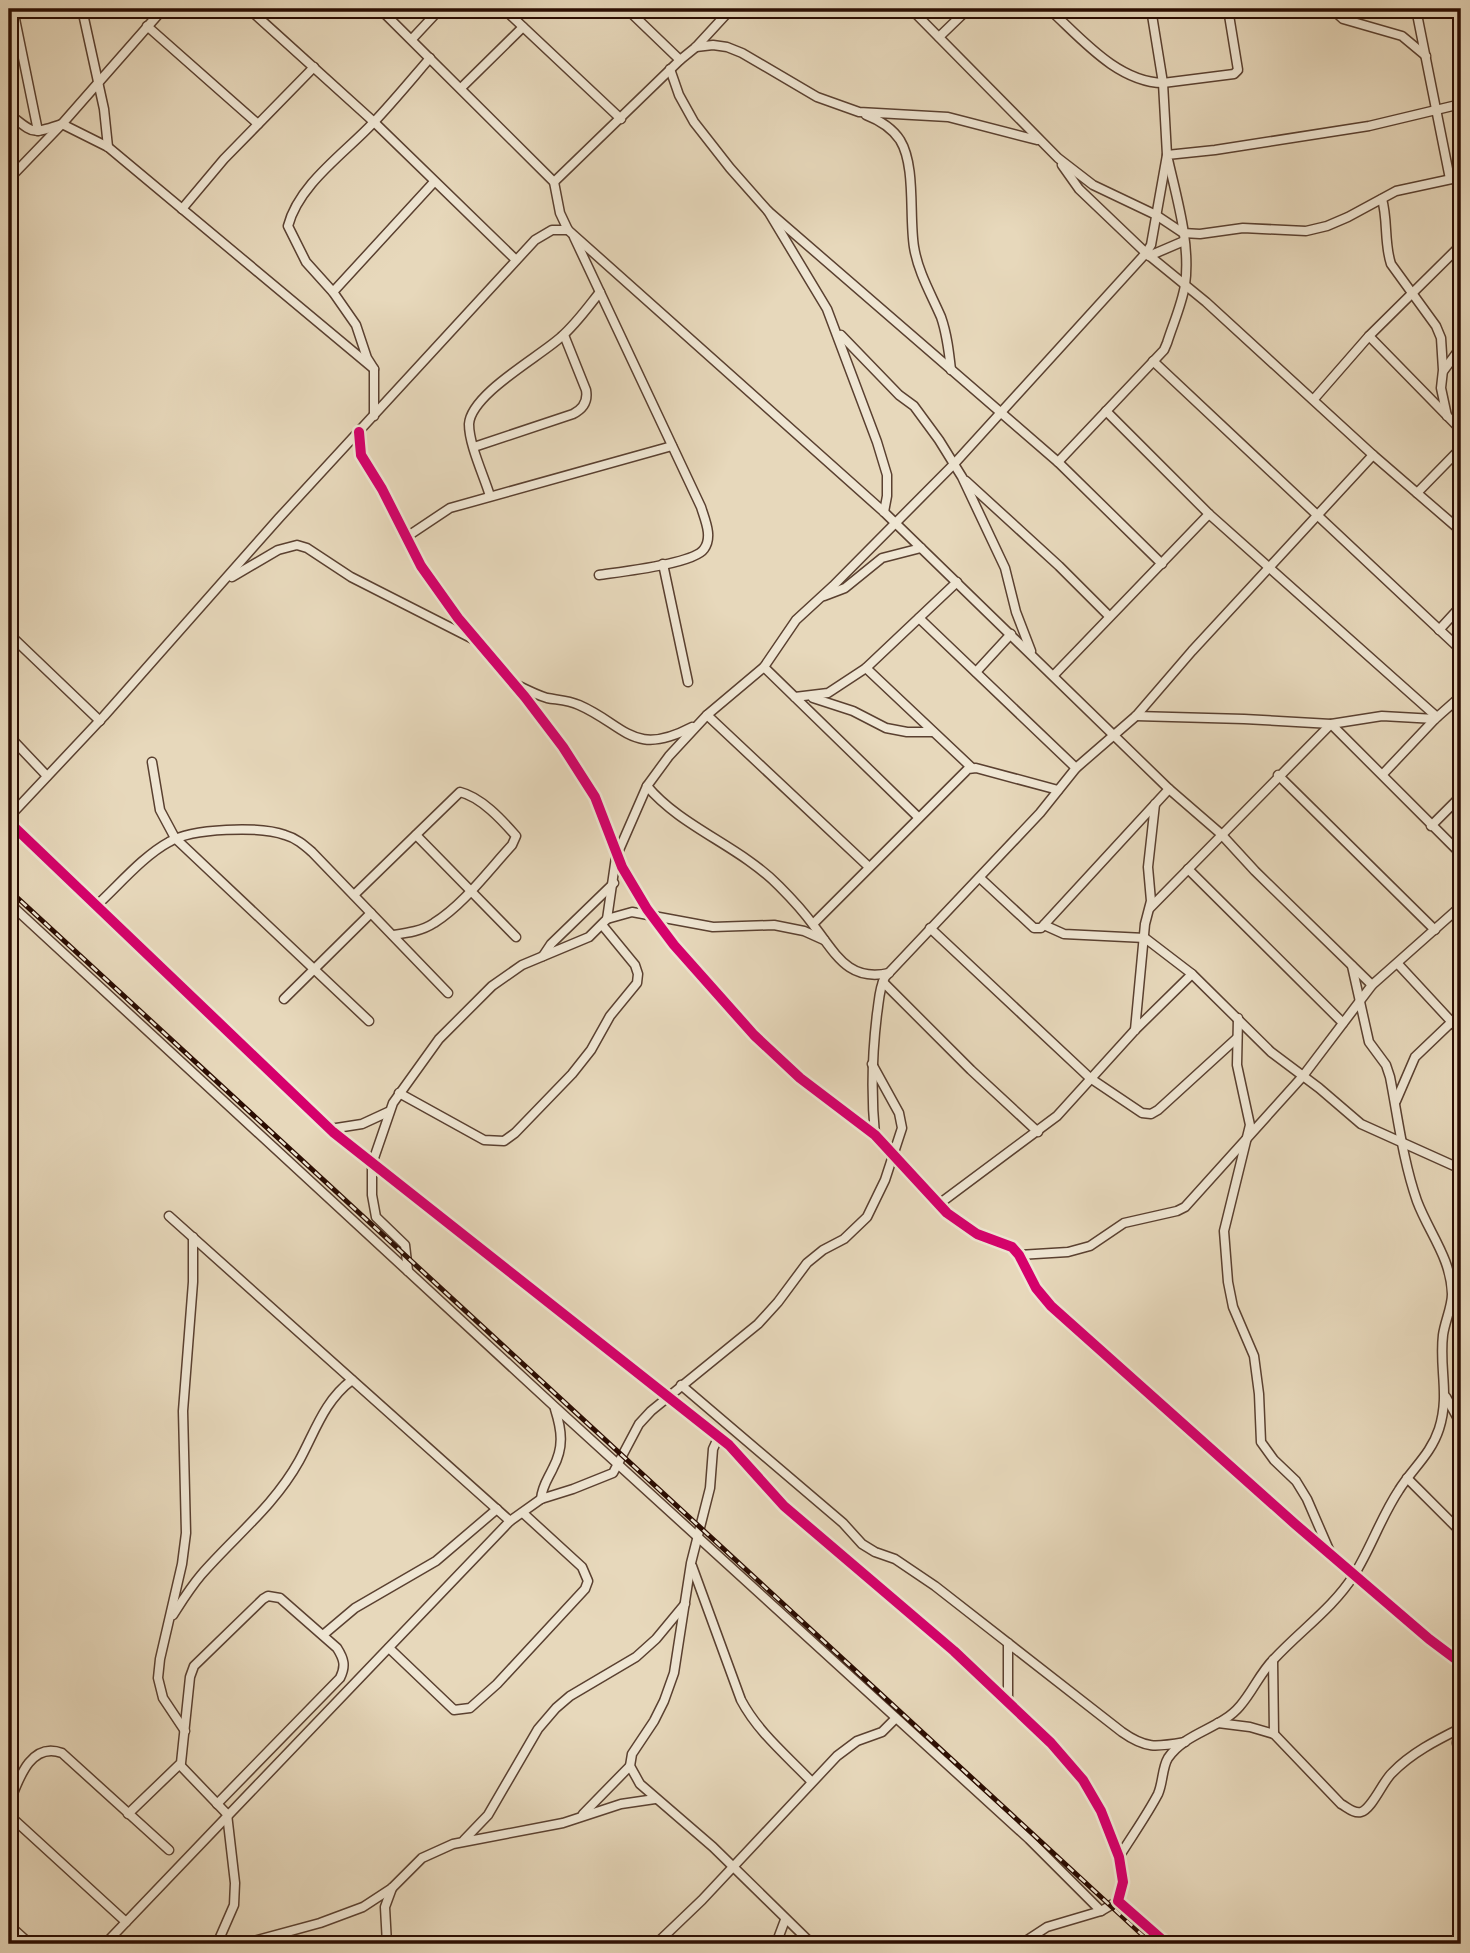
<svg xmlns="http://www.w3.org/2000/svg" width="1470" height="1953" font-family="Alegreya,serif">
<rect width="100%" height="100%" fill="#e7d8bb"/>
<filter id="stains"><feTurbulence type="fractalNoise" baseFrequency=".00286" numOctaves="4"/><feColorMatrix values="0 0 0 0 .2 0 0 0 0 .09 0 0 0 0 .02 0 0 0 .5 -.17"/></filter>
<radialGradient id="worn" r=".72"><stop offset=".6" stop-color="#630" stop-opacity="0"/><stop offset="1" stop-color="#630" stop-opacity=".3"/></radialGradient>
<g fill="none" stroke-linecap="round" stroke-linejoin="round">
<defs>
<g id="minor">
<polyline points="13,9 38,131"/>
<polyline points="82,9 104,109 108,147"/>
<polyline points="249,9 374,122 516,260"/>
<polyline points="380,9 554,182 560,213 568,230 884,512 1169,789 1221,834 1255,871 1372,985"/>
<polyline points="504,9 621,119"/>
<polyline points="627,9 680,60"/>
<polyline points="911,9 1058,158 1093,185 1156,215 1183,233 1200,234 1243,228 1306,231 1327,226 1348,217 1396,191 1461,177"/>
<path d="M1049 9C1081 38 1117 82 1163 83L1234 74 1238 70 1228 9"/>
<polyline points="1332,9 1343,19 1402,36 1426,56"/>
<polyline points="1416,9 1450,179"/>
<polyline points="147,26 258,124"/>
<polyline points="939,37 968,9"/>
<polyline points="412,39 440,9"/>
<polyline points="696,47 713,45 727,47 742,53 817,97 859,112 948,117 1037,140"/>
<polyline points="670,69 679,95 694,122 730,168 768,211 827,309 877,442 887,475 887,496 884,512"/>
<polyline points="461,88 523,27"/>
<path d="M9 114C34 133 30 135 62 124L108 147 374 369"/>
<path d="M866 115C879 120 892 128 900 140 916 166 909 216 914 247 918 272 931 294 941 317 947 334 949 352 951 370"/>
<polyline points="1062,165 1079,189 1146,253 1206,302 1373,455 1461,531"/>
<polyline points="9,179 62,124 163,9"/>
<polyline points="554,182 680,60 696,47 731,9"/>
<path d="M1382 199C1388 220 1384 243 1391 264L1436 326 1441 338 1443 370 1441 388 1447 416"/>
<polyline points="182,209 224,159 314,67"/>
<polyline points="768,211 1058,462 1162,564"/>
<path d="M574 237 701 507C705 520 713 537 704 549 694 564 619 572 599 575"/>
<polyline points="1149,256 1184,241"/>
<polyline points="333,292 434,182"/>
<polyline points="841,335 899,395 914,406 939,440 962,477 1005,568 1016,612 1031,651"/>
<polyline points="1369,336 1461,430"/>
<polyline points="1153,361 1461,650"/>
<polyline points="1444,370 1461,347"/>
<polyline points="1314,399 1369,336 1461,245"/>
<polyline points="1106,411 1209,514 1437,717"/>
<path d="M374 416V369L367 358 356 325 333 292 306 262 288 226C299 184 345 153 373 123 393 102 411 80 430 58"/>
<polyline points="359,432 361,455 382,489 421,566 458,618 525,697 563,747 595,797 622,867 647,909 674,945 754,1035 800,1078 875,1135 947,1213 977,1234 1012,1247 1019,1255 1036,1288 1051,1306 1295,1524 1429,1639 1461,1663"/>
<path d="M474 447 573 414C583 409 588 401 586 390L564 335"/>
<path d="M1058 462 1164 350 1167 343C1173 324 1182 304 1185 285 1191 243 1176 196 1167 155L1215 150 1369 126 1461 104"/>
<polyline points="966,481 1059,566 1109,616"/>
<polyline points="1417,493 1461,448"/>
<path d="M490 496C484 476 469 445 469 424 471 394 539 357 561 337 576 324 588 307 600 292"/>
<polyline points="405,538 450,508 672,446"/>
<polyline points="663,564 688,682"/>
<polyline points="232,577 278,550 297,545 307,548 351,577 473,639"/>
<polyline points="824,596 845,588 882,558 921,548"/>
<polyline points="919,618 1076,768"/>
<polyline points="1439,630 1461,606"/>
<polyline points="9,634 100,721"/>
<polyline points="764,667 918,817"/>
<polyline points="866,668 971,767"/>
<polyline points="976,672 1011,634"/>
<polyline points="1054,675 1209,514"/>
<path d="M517 685C527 690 537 695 547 698 558 700 568 700 579 705 625 725 633 758 692 727"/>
<polyline points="795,697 828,693 866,668 957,582"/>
<polyline points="813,698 853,711 886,728 907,732 933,732"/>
<polyline points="707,715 869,867"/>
<polyline points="1136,716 1244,719 1331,724 1461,854"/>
<polyline points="9,736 47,776"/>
<polyline points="152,762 160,810 175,838 369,1021"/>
<polyline points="1383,774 1435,719 1461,696"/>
<polyline points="1278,775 1435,930"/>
<path d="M647 786C681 827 740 846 779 886 791 898 804 912 814 926 836 954 848 982 889 973"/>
<polyline points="9,817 104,716 279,518 535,240 552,230 568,230"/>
<polyline points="9,822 333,1132 729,1445 784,1506 954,1651 1051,1743 1083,1780 1101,1811 1119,1857 1123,1882 1118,1901 1167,1944"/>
<polyline points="1431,826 1461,796"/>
<polyline points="416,835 516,937"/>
<polyline points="1188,869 1343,1023"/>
<polyline points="980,878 1034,928 1041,928 1169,789"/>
<path d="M354 895 460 792C481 797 502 820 516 836L512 845C488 871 464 904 434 923 422 931 407 933 393 935"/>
<polyline points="9,903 554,1406 1029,1839 1101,1911"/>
<path d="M96 906C118 886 143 856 169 842 192 828 260 826 285 835 296 838 304 845 312 852L448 993"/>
<polyline points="1150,908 1331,724 1382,716 1435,719"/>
<polyline points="607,919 632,912 713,927 774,925 804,931 824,940"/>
<polyline points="813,924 968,769 976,768 1058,790"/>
<polyline points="1044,925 1064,934 1145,938 1192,974 1271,1052 1319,1088 1361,1124 1461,1169"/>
<polyline points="930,928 1090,1078 1142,1113 1151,1114 1158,1110 1237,1038"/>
<polyline points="543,956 551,944 614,883"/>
<polyline points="1398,964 1461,1032"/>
<polyline points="883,982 971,1070 1038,1132"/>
<polyline points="284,999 371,913"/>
<polyline points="1238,1018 1237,1065 1250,1125 1224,1231 1228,1282 1233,1307 1254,1356 1259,1394 1261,1442 1274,1460 1296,1481 1307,1499 1330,1552"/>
<polyline points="1135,1030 1145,924 1151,901 1148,867 1155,804"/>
<polyline points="399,1093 484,1140 504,1141 515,1133 572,1074 591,1050 610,1016 637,983 638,974 635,965 603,926"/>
<polyline points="1396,1101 1415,1057 1461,1013"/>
<polyline points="330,1129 362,1124 388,1112"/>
<path d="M875 1135C871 1094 872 1055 877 1014 879 1002 879 988 885 977L1040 813 1076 768 1136 716 1192 651 1373 455"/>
<polyline points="939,1204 1057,1116 1135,1030 1192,974"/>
<polyline points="169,1216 510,1521"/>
<polyline points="1019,1255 1068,1252 1090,1246 1124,1223 1177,1211 1185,1207 1303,1076 1372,985 1461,906"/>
<polyline points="408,1271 405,1245 376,1217 372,1195 372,1164 393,1103 439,1039 492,986 522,965 589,937 607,919 616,857 647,786 669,756 707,715 764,667 796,620 833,586 954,464 1146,253 1151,245 1167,155 1163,83 1151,9"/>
<path d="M681 1385 843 1523 862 1544 875 1552 895 1559 935 1586 1122 1732C1146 1749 1156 1747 1185 1742"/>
<polyline points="1446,1397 1461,1424"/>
<polyline points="718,1438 713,1449 710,1488 691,1563 674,1673 664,1701 654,1721 632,1754 630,1766 640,1784 713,1847 812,1944"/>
<polyline points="1407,1478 1461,1532"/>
<path d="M541 1499C542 1486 548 1479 553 1468 564 1447 562 1431 555 1409"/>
<path d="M692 1566 741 1700C758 1732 786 1755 811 1781"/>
<path d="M173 1615C182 1601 190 1588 201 1575 234 1537 274 1506 299 1461 315 1432 324 1401 352 1380"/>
<polyline points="323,1635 355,1608 436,1561 497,1509"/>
<polyline points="389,1648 454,1710 470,1708 497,1684 585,1589 588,1581 582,1567 523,1513"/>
<polyline points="1273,1660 1274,1734"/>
<polyline points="1008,1702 1008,1643"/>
<polyline points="1461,1710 1457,1743 1461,1762"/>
<path d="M1218 1723 1250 1727 1274 1734 1341 1804C1347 1807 1354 1814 1361 1812 1372 1809 1383 1781 1392 1773 1411 1753 1437 1740 1461 1728"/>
<polyline points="185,1731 163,1698 158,1678 160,1659 182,1564 186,1533 183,1411 193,1282 193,1237"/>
<polyline points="180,1765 227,1814 235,1883 234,1905 217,1944"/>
<path d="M9 1804C18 1781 30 1741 62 1753L169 1850"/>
<path d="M128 1814 181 1763 190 1677 194 1666 263 1599 268 1596 280 1598 337 1648C344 1659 346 1666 340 1678L217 1804"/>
<polyline points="583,1814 630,1766"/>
<polyline points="9,1815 126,1922"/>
<polyline points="464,1840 488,1815 538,1729 556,1708 570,1696 636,1657 656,1639 685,1604"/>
<path d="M1119 1857C1132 1836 1147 1815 1158 1794 1163 1783 1162 1768 1168 1758 1186 1732 1221 1729 1240 1706 1253 1691 1260 1673 1274 1659 1301 1630 1333 1608 1354 1575 1371 1548 1381 1517 1399 1490 1412 1469 1431 1454 1439 1429 1450 1395 1439 1369 1443 1335 1445 1321 1452 1307 1452 1294 1451 1258 1429 1233 1417 1201 1403 1161 1398 1118 1390 1077L1386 1065 1369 1042 1352 966"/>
<polyline points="9,1925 30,1944"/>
<polyline points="105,1944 510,1521 541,1499 573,1489 613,1473 639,1424 651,1411 758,1324 778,1302 807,1263 823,1250 844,1239 867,1217 885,1180 902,1128 899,1113 872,1064"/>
<polyline points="243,1944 320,1923 363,1907 392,1888 422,1858 453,1844 563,1823 621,1804 655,1799"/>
<polyline points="387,1944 385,1907 392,1888"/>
<polyline points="656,1944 702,1900 837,1756 857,1741 882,1732 896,1718"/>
<polyline points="776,1944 785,1920"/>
<polyline points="1021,1944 1047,1927 1101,1911 1118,1901"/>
</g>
</defs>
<!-- minor casing -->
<use href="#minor" stroke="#5a4030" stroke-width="11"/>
<!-- minor -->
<use href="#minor" stroke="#efe6d3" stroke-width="8"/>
<defs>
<polyline id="rail" points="9,890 1152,1944"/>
</defs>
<!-- rail casing -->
<use href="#rail" stroke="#2b0d02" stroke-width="5"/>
<!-- rail -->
<use href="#rail" stroke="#efe6d3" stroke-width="2.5" stroke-dasharray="8" stroke-linecap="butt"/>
<defs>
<g id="cycleway">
<polyline points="359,432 361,455 382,489 421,566 458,618 525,697 563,747 595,797 622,867 647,909 674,945 754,1035 800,1078 875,1135 947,1213 977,1234 1012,1247 1019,1255 1036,1288 1051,1306 1295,1524 1429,1639 1461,1663"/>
<polyline points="9,822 333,1132 729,1445 784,1506 954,1651 1051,1743 1083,1780 1101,1811 1119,1857 1123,1882 1118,1901 1167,1944"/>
</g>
</defs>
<!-- cycleway casing -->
<use href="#cycleway" stroke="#efe6d3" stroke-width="15"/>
<!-- cycleway -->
<use href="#cycleway" stroke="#d6006c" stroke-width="10"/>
</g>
<!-- margin -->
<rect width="1470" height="1953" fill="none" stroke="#e7d8bb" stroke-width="35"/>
<rect x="10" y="10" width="1449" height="1932" fill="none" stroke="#2b0d02" stroke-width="3.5"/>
<rect x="18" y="18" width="1435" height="1918" fill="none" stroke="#2b0d02" stroke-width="2"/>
<rect width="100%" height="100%" filter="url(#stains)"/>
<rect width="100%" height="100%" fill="url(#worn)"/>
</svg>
